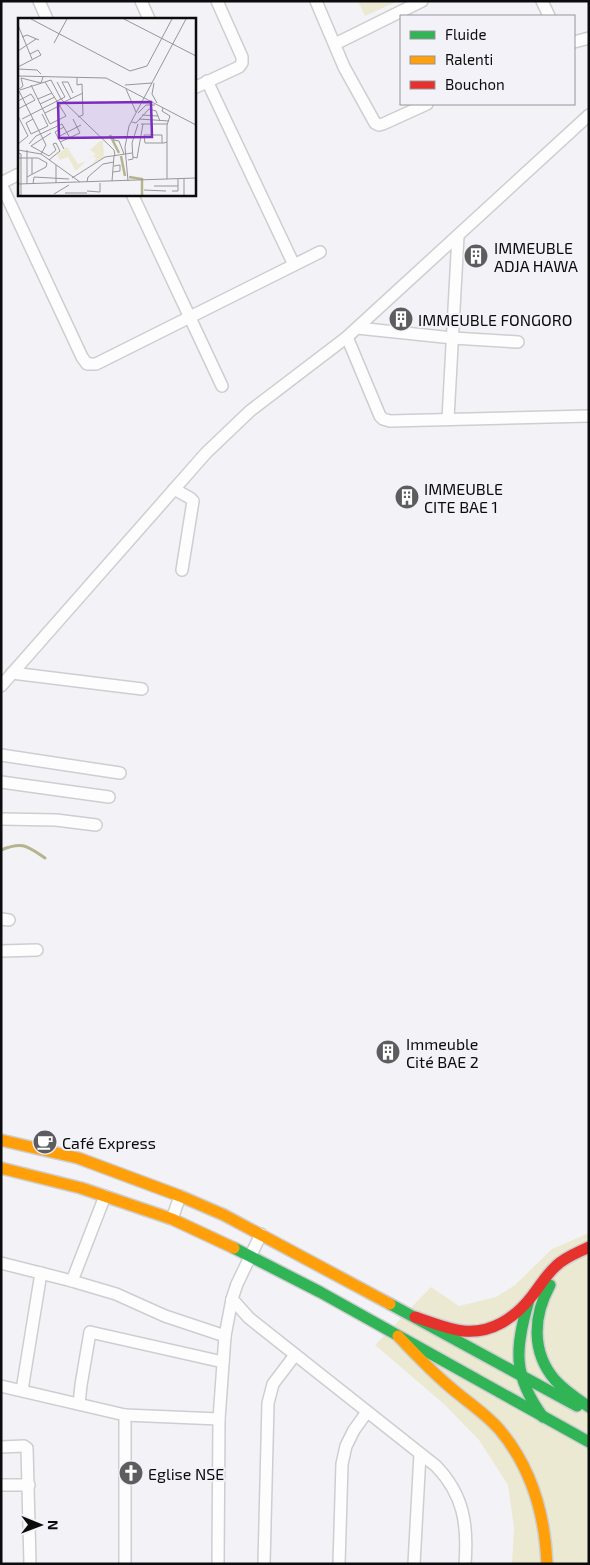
<svg xmlns="http://www.w3.org/2000/svg" width="590" height="1565" font-family="'Exo 2',sans-serif">
<rect width="100%" height="100%" fill="#f3f3f7"/>
<!-- green -->
<g fill="#ebe9d1">
<polygon points="358,1 398,1 365,16"/>
<polygon points="589,1233 589,1564 512,1564 514,1528 508,1485 479,1440 444,1404 375,1345 431,1287 459,1306 496,1297 515,1285 552,1249"/>
</g>
<g fill="none" stroke-linecap="round" stroke-linejoin="round">
<!-- stream -->
<path stroke="#b6b38f" stroke-width="3" d="M1 850C23 841 27 846 45 858"/>
<defs>
<g id="street">
<polyline points="39,1 47,19"/>
<polyline points="141,1 149,19"/>
<polyline points="316,1 344,67 375,123 379,125 383,124 427,104"/>
<polyline points="542,1 549,16"/>
<polyline points="574,42 589,38"/>
<polyline points="335,44 422,1"/>
<polyline points="207,81 294,265"/>
<polyline points="194,88 239,67 242,63 242,57 217,1"/>
<polyline points="1,183 19,174"/>
<polyline points="1,184 82,357 87,364 96,364 320,252"/>
<polyline points="132,194 222,386"/>
<polyline points="357,328 453,338 518,342"/>
<polyline points="347,337 380,416 383,419 390,421 589,416"/>
<polyline points="448,419 458,236"/>
<polyline points="174,489 190,498 193,501 182,570"/>
<polyline points="12,673 142,689"/>
<polyline points="1,686 206,453 250,411 347,337 589,115"/>
<polyline points="1,755 120,773"/>
<polyline points="1,782 109,797"/>
<polyline points="1,819 56,820 96,825"/>
<polyline points="1,919 9,920"/>
<polyline points="1,951 37,950"/>
<polyline points="172,1219 180,1196"/>
<path d="M261 1234 237 1284 232 1299 249 1318 436 1466C464 1495 468 1525 465 1564"/>
<polyline points="1,1263 72,1281 116,1294 165,1316 225,1336"/>
<polyline points="72,1281 105,1196"/>
<polyline points="1,1386 125,1415 219,1419"/>
<polyline points="22,1390 41,1273"/>
<polyline points="79,1404 81,1385 90,1332 223,1362"/>
<polyline points="1,1447 24,1446 27,1448 30,1564"/>
<polyline points="1,1485 29,1485"/>
<polyline points="125,1564 125,1415"/>
<polyline points="218,1564 219,1419 225,1336 232,1299"/>
<polyline points="264,1564 268,1403 273,1384 295,1355"/>
<polyline points="339,1564 342,1464 346,1446 354,1430 367,1412"/>
<polyline points="414,1564 420,1454"/>
</g>
<g id="fast">
<polyline points="234,1248 320,1292 589,1442"/>
<path d="M550 1285C533 1316 531 1352 555 1380 565 1391 577 1399 589 1407"/>
<path d="M529 1300C515 1348 512 1375 543 1417"/>
<polyline points="390,1304 577,1406"/>
</g>
<g id="slow">
<polyline points="1,1140 78,1158 180,1196 224,1215 390,1304"/>
<polyline points="1,1168 81,1188 172,1219 234,1248"/>
<path d="M398 1336C415 1354 431 1371 450 1387 466 1401 485 1413 499 1429 532 1468 545 1515 547 1564"/>
</g>
<path id="jam" d="M415 1317C431 1322 447 1329 463 1331 491 1334 515 1318 532 1296 540 1286 546 1275 556 1266 565 1257 577 1253 589 1247"/>
</defs>
<!-- street casing -->
<use href="#street" stroke="#ceced1" stroke-width="14"/>
<!-- fast casing -->
<use href="#fast" stroke="#ceced1" stroke-width="14"/>
<!-- slow casing -->
<use href="#slow" stroke="#ceced1" stroke-width="14"/>
<!-- jam casing -->
<use href="#jam" stroke="#ceced1" stroke-width="14"/>
<!-- street -->
<use href="#street" stroke="#fdfdfe" stroke-width="11"/>
<!-- fast -->
<use href="#fast" stroke="#30b455" stroke-width="11"/>
<!-- slow -->
<use href="#slow" stroke="#ff9f0a" stroke-width="11"/>
<!-- jam -->
<use href="#jam" stroke="#e5322d" stroke-width="11"/>
</g>
<!-- icons -->
<defs>
<symbol id="building-disc" viewBox="-11 -11 22 22"><circle r="9.5" fill="#5d5d60" stroke="#f2f2f8"/><path d="M-4-6H4V6H1V3H-1V6H-4ZM-2.5-4.3h1.7v1.8h-1.7ZM.8-4.3h1.7v1.8H.8ZM-2.5-1h1.7V.8h-1.7ZM.8-1h1.7V.8H.8Z" fill="#fff"/></symbol>
<symbol id="cafe-disc" viewBox="-11 -11 22 22"><circle r="9.5" fill="#5d5d60" stroke="#f2f2f8"/><path d="M-5.5-4.5H6V0H3Q3 3.5 0 3.5H-2.5Q-5.5 3.5-5.5 0ZM3-3.2v2h1.7v-2ZM-6 4.5H4V6H-6Z" fill="#fff"/></symbol>
<symbol id="church-disc" viewBox="-11 -11 22 22"><circle r="9.5" fill="#5d5d60" stroke="#f2f2f8"/><path d="M-1.2-6h2.4v3.5h3.3v2.4h-3.3V6h-2.4V-.1h-3.3v-2.4h3.3Z" fill="#fff"/></symbol>
</defs>
<g fill-rule="evenodd">
<use href="#building-disc" x="462" y="242" width="28" height="28"/>
<use href="#building-disc" x="387" y="305" width="28" height="28"/>
<use href="#building-disc" x="393" y="483" width="28" height="28"/>
<use href="#building-disc" x="374" y="1038" width="28" height="28"/>
<use href="#cafe-disc" x="31" y="1128" width="28" height="28"/>
<use href="#church-disc" x="117" y="1459" width="28" height="28"/>
</g>
<g text-anchor="middle" dominant-baseline="central" stroke-width="4" stroke-linejoin="round" paint-order="stroke">
<!-- poi labels -->
<g font-size="16" fill="#0c0c0e" stroke="#f2f2f8" text-anchor="start">
<text x="494" y="247">IMMEUBLE<tspan x="494" dy="18">ADJA HAWA</tspan></text>
<text x="418" y="319">IMMEUBLE FONGORO</text>
<text x="424" y="488">IMMEUBLE<tspan x="424" dy="18">CITE BAE 1</tspan></text>
<text x="406" y="1043">Immeuble<tspan x="406" dy="18">Cité BAE 2</tspan></text>
<text x="62" y="1142">Café Express</text>
<text x="148" y="1473">Eglise NSE</text>
</g>
</g>
<!-- overview -->
<g transform="translate(18 18)">
<rect width="178" height="178" fill="#f3f3f7"/>
<path d="M82 123H85L86 139 74 146 78 141 76 138 69 141 78 136 72 132ZM49 129 60 146 68 143 58 153 50 139 42 142 39 137Z" fill="#ebe9d1"/>
<path fill="none" stroke="#b6b38f" stroke-width="2.5" d="M92 117 101 135M103 138 107 158M111 159 124 161V177"/>
<path fill="none" stroke="#97979a" stroke-width="1" d="M13 1 112 53 129 48 154 1M106 1 178 38M0 7 14 41M4 19 9 17 21 22M36 25 49 1M0 33 18 21M0 49 23 37 20 32 12 36M0 51 19 52 23 56M0 58 88 60 178 107M59 60V67L64 66 65 97 60 99M27 64 48 98 32 106M39 64 47 79M136 65 134 76 139 85M13 67 32 106M107 67 134 65M108 71 118 94M0 72 5 68 3 60 23 65 25 59M2 72 33 62M1 73 28 127 23 136M47 79 43 81 96 132 97 138M20 81 34 75M53 81 44 64H50L55 75M0 83 13 76 17 82 0 91M46 84 65 75M22 86 37 79M145 90 144 93 152 98 149 107V161M27 95 43 87M120 95 128 87H137M124 97 140 98M0 98 10 118 0 126M4 101 43 81 33 62M15 101 8 105 13 116 30 108 24 96M121 101 151 103M114 104 118 105 131 91 138 93 142 103M123 106H149M40 119 63 107M95 119 96 122 101 123 106 136M42 124 62 115 55 101M144 125V117H126L127 125H146L149 124M11 126 18 118 44 106 52 120M46 131 37 114 46 109M0 132 23 136 62 164M9 132V166M0 135 3 136V177M31 138 13 128 33 115M31 138 38 132 35 126 38 125M115 139 119 140 125 106M0 140H20L29 145 28 149 9 159M31 142 42 133 38 125M110 142 115 141 114 125 120 106M95 154 102 153V147L96 148M14 156V140M54 160 87 139 114 135M166 161V177M94 163 96 138M110 163 107 129 111 108 168 1M69 164 70 159 85 146 96 144M38 165V147M0 166 178 160M15 166 16 159 51 161M136 168H160M126 172 148 173M69 173 82 174V165M154 173H160V161M47 175H69M36 176 51 167"/>
<path fill="#7b2cbf" fill-opacity="0.15" stroke="#7b2cbf" stroke-width="2.5" d="M133 84 134 119 41 120 40 85Z"/>
<rect width="178" height="178" fill="none" stroke="#0c0c0e" stroke-width="2.5"/>
</g>
<!-- border -->
<rect width="590" height="1565" fill="none" stroke="#0c0c0e" stroke-width="5"/>
<!-- legend -->
<rect x="400" y="15" width="175" height="90" fill="#f2f2f8" stroke="#96969a"/>
<rect x="410" y="31" width="25" height="8" fill="#30b455" stroke="#96969a"/>
<text x="445" y="40" font-size="15" fill="#0c0c0e">Fluide</text>
<rect x="410" y="56" width="25" height="8" fill="#ff9f0a" stroke="#96969a"/>
<text x="445" y="65" font-size="15" fill="#0c0c0e">Ralenti</text>
<rect x="410" y="81" width="25" height="8" fill="#e5322d" stroke="#96969a"/>
<text x="445" y="90" font-size="15" fill="#0c0c0e">Bouchon</text>
<!-- north arrow -->
<g transform="translate(40 1525) rotate(91)" stroke="#f2f2f8" stroke-width="4" paint-order="stroke">
<path d="M0-4L9 19L0 12L-9 19Z" fill="#0c0c0e"/>
<text y="-8" font-size="14" font-weight="bold" text-anchor="middle" fill="#0c0c0e">N</text>
</g>
</svg>
